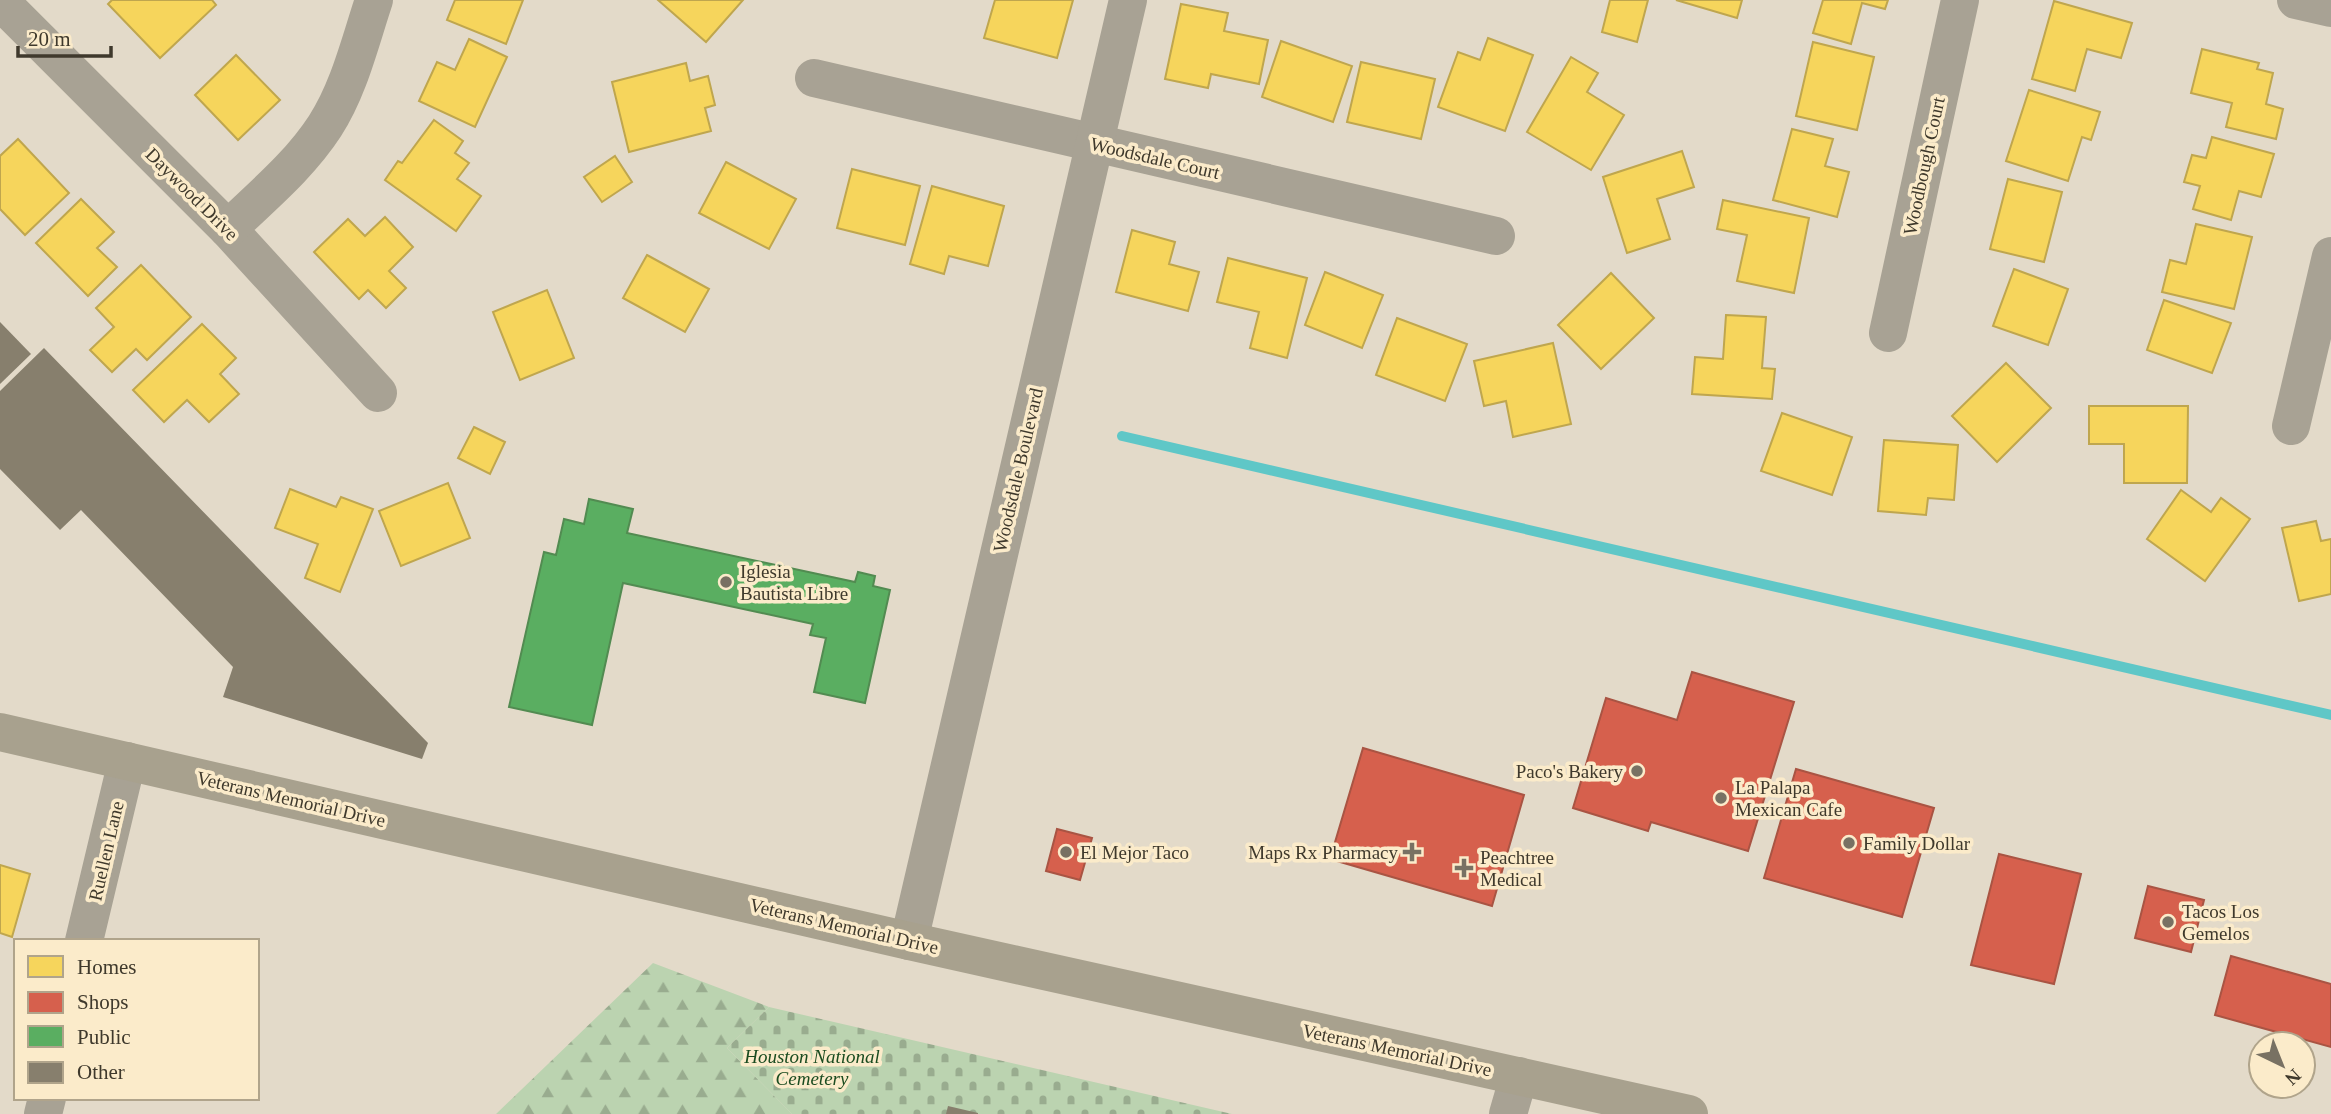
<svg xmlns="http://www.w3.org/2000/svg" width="2331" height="1114" font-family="Georgia,serif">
<defs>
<pattern id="forest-firs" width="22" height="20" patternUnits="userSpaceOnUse" patternTransform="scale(1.75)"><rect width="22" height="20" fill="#bbd3b0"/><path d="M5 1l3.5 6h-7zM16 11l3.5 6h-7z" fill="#99ac8f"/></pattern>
<pattern id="cemetery-stones" width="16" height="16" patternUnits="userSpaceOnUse" patternTransform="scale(1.75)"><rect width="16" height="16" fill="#bbd3b0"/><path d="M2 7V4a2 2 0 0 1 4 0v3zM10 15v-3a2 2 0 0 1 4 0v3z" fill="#99ac8f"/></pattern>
</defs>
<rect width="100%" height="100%" fill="#e3dac9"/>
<!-- forest -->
<polygon fill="url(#forest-firs)" points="653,963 769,1007 727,1048 792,1114 496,1114"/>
<!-- cemetery -->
<polygon fill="url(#cemetery-stones)" points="769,1007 1232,1114 792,1114 727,1048"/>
<!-- homes -->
<g fill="#f6d55c" stroke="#bfa64e" stroke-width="2">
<polygon points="112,0 212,0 216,5 160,58 108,4"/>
<polygon points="455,0 523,0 506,44 447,20"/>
<polygon points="658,0 743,0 706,42"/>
<polygon points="995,0 1073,0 1057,58 984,38"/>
<polygon points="1610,0 1648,0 1637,42 1602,32"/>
<polygon points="1676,0 1742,0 1737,18"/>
<polygon points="1823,0 1888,0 1885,9 1862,3 1851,44 1813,33"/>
<polygon points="2054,1 2132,23 2121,58 2087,49 2075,91 2032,79"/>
<polygon points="1181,4 1228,13 1224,31 1268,40 1259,84 1211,74 1208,88 1165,79"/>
<polygon points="1488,38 1533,55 1505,131 1438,107 1458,52 1480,60"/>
<polygon points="469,39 507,57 475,127 419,101 437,62 455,70"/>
<polygon points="1281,41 1352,66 1333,122 1262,97"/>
<polygon points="1813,42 1874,57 1857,130 1796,116"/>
<polygon points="2202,49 2259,63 2257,69 2273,73 2266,104 2283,109 2276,139 2226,127 2232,103 2191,93"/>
<polygon points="236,55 280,100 238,140 195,95"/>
<polygon points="1571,57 1598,73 1587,92 1624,115 1591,170 1527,132"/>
<polygon points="1361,62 1435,79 1421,139 1347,122"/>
<polygon points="686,63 690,81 708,76 715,105 705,108 711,131 629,152 612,82"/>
<polygon points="2029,90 2100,112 2091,140 2082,137 2068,181 2006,161"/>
<polygon points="434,120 463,141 455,153 469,163 457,179 481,196 456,231 385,180 398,161 402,163"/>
<polygon points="1792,129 1833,139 1825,166 1849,172 1837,217 1773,200"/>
<polygon points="2212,137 2274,154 2261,197 2239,191 2231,220 2193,209 2200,186 2184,182 2192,155 2206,158"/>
<polygon points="18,139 69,193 25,235 0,209 0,156"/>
<polygon points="1682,151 1694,187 1657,199 1670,239 1627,253 1603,177"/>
<polygon points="615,156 632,182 602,202 584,177"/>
<polygon points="726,162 796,199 769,249 699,213"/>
<polygon points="852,169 920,186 905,245 837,228"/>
<polygon points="2008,179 2062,192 2044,262 1990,249"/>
<polygon points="932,186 1004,206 988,266 949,256 944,274 910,264"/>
<polygon points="81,199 114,232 97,248 117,267 88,296 36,243"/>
<polygon points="1723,200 1809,218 1794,293 1737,281 1747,235 1717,229"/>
<polygon points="385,217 413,247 389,271 406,288 386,308 368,290 359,299 314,252 348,219 365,236"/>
<polygon points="2196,224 2252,237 2234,309 2162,292 2170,260 2186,264"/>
<polygon points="1132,230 1175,242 1169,264 1199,272 1188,311 1116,292"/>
<polygon points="647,255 709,289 685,332 623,298"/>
<polygon points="1228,258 1307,278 1287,358 1250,348 1259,312 1217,302"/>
<polygon points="141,265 191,317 147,360 136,349 112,372 90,350 114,327 96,308"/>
<polygon points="2014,269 2068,289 2048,345 1993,326"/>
<polygon points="1325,272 1383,295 1362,348 1305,325"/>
<polygon points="1611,273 1654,318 1601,369 1558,325"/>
<polygon points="547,290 574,358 520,380 493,312"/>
<polygon points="2164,300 2231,323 2212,373 2147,350"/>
<polygon points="1726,315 1766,317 1762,368 1775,369 1772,399 1692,394 1695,357 1723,359"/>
<polygon points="1397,318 1467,344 1445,401 1376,375"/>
<polygon points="202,324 236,358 220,374 239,394 209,422 187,400 164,422 133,390"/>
<polygon points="1553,343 1571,424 1513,437 1506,401 1484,406 1474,361"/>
<polygon points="2006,363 2051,408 1997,462 1952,416"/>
<polygon points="2089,406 2188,406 2187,483 2124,483 2124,444 2089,444"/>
<polygon points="1782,413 1852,437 1832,495 1761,471"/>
<polygon points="474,427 505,442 490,474 458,458"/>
<polygon points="1884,440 1958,445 1954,500 1928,498 1926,515 1878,511"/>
<polygon points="448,483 470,538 401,566 379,511"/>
<polygon points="290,489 336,507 341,497 373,509 340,592 305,578 318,544 275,528"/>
<polygon points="2181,490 2211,512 2221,498 2250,519 2205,581 2147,539"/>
<polygon points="2316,521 2321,541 2331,539 2331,594 2299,601 2282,528"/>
<polygon points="0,865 30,874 12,937 0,933"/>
</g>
<!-- shops -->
<g fill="#d6604d" stroke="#a95443" stroke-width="2">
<polygon points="1692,672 1794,702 1748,851 1651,822 1648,831 1573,808 1606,698 1677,720"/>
<polygon points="1363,748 1524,795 1492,906 1330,859"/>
<polygon points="1796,769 1934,808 1902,917 1764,878"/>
<polygon points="1057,829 1092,838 1080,880 1046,871"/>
<polygon points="1999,854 2081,874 2054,984 1971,965"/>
<polygon points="2148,886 2204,900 2191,952 2135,938"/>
<polygon points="2231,956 2331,984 2331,1047 2215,1015"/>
</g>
<!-- public -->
<polygon fill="#5aae61" stroke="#528b51" stroke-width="2" points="589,499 633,509 627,533 855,582 858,572 875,576 873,586 890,590 865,703 814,692 826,638 810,635 813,624 623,583 592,725 509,707 544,552 556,555 564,519 584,524"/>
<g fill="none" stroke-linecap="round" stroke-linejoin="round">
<!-- stream -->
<polyline stroke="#5fc7c7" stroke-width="10" points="1122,436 2331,715"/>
</g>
<!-- building -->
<g fill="#877f6d">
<polygon points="0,322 31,354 0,384"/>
<polygon points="44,348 428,743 422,759 223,697 233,667 81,510 60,530 0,469 0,391"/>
<polygon points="948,1106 978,1113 978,1114 946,1114"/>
</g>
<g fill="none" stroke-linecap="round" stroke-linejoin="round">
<!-- minor -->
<g stroke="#a8a294" stroke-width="38">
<polyline points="2296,0 2331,8"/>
<polyline points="0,1 228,229 378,393"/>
<polyline points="814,78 1496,236"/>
<path d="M228 229C262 196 299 166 325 126 349 89 360 42 374 0"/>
<polyline points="1888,333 1960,0"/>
<polyline points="2291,426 2331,256"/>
<polyline points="84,941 127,761"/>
<polyline points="909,941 1128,0"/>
<polyline points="43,1114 47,1098"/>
<polyline points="1508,1114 1519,1076"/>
</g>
<!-- major -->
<polyline stroke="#a8a18e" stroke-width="38" points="0,732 909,941 1689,1114"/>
</g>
<!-- markers -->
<g fill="#787163" stroke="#fbebca" stroke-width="2.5">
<circle cx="726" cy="582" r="7"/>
<circle cx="1637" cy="771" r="7"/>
<circle cx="1721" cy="798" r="7"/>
<circle cx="1849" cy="843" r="7"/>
<circle cx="1066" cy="852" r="7"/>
<path d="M1408.5 841.5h7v7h7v7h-7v7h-7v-7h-7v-7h7z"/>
<path d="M1460.5 857.5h7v7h7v7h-7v7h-7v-7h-7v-7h7z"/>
<circle cx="2168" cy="922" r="7"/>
</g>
<g text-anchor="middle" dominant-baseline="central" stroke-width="7" stroke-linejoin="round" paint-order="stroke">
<!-- street labels -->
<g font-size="19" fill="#3f392c" stroke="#fbebca">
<text transform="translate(1155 158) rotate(13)">Woodsdale Court</text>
<text transform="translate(1924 166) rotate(-78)">Woodbough Court</text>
<text transform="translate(192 194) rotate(45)">Daywood Drive</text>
<text transform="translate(1018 470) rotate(-77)">Woodsdale Boulevard</text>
<text transform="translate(291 799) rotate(13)">Veterans Memorial Drive</text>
<text transform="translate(106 851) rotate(-77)">Ruellen Lane</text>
<text transform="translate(844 926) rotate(13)">Veterans Memorial Drive</text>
<text transform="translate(1397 1050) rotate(12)">Veterans Memorial Drive</text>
</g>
<!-- poi labels -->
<g font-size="19" fill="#3f392c" stroke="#fbebca" text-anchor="start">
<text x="740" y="571">Iglesia<tspan x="740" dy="22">Bautista Libre</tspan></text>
<text x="1623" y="771" text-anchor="end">Paco's Bakery</text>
<text x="1735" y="787">La Palapa<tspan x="1735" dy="22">Mexican Cafe</tspan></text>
<text x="1863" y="843">Family Dollar</text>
<text x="1080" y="852">El Mejor Taco</text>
<text x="1398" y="852" text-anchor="end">Maps Rx Pharmacy</text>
<text x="1480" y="857">Peachtree<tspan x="1480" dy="22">Medical</tspan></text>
<text x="2182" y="911">Tacos Los<tspan x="2182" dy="22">Gemelos</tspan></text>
</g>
<!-- park labels -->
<g font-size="19" font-style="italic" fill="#1b4c20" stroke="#fbebca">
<text x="812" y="1056">Houston National<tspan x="812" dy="22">Cemetery</tspan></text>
</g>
</g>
<!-- legend -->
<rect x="14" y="939" width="245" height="161" fill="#fbebca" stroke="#b0a48b" stroke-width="2"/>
<rect x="28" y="956" width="35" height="21" fill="#f6d55c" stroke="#b0a48b" stroke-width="2"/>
<text x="77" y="974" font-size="21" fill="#3f392c">Homes</text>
<rect x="28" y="992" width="35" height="21" fill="#d6604d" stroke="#b0a48b" stroke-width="2"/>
<text x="77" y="1009" font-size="21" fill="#3f392c">Shops</text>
<rect x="28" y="1026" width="35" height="21" fill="#5aae61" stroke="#b0a48b" stroke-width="2"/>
<text x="77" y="1044" font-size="21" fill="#3f392c">Public</text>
<rect x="28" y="1062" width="35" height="21" fill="#877f6d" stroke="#b0a48b" stroke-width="2"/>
<text x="77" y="1079" font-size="21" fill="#3f392c">Other</text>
<!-- north arrow -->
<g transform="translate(2282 1065) rotate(137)"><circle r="33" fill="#fbebca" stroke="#b0a48b" stroke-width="2"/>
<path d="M0-5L12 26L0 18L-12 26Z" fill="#787163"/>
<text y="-10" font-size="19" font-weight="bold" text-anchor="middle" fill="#3f392c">N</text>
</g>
<!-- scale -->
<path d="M18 46v10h93v-10" fill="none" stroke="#3f392c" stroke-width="3.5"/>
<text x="28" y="46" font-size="21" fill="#3f392c" stroke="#fbebca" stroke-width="5" paint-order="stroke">20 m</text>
</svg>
